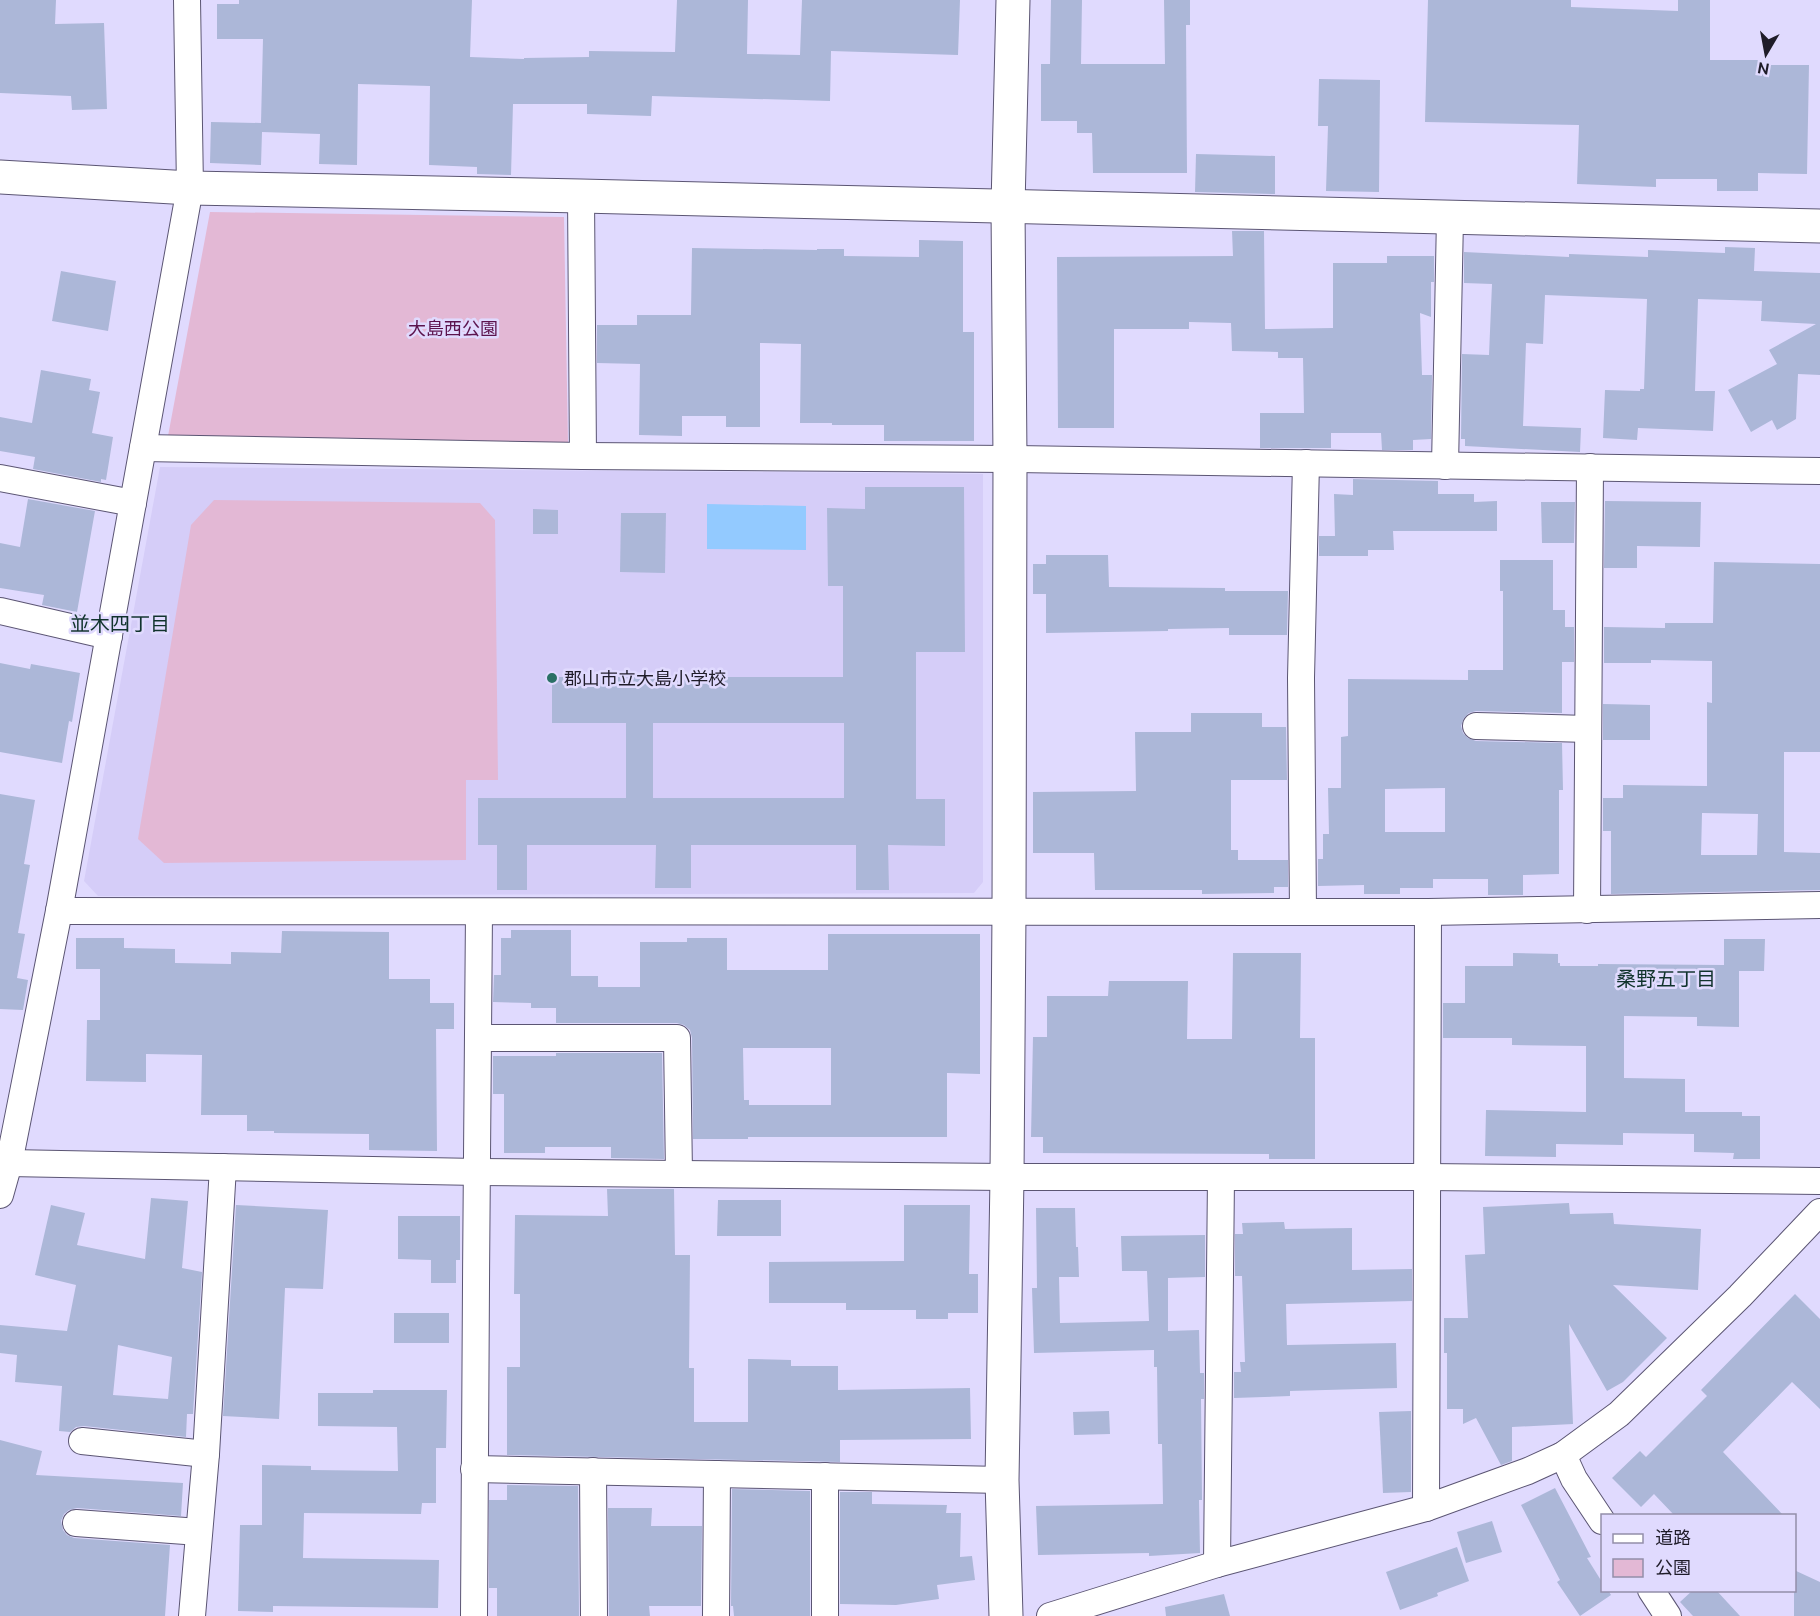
<svg xmlns="http://www.w3.org/2000/svg" width="1820" height="1616" font-family="Ubuntu,'Noto Sans JP',sans-serif">
<rect width="100%" height="100%" fill="#e0dafe"/>
<!-- built -->
<polygon fill="#d5cdf8" points="160,467 983,474 983,882 974,893 98,896 84,881"/>
<!-- green -->
<g fill="#e3b8d5">
<polygon points="210,212 564,217 568,443 168,436"/>
<polygon points="214,500 480,503 495,520 498,780 466,780 466,860 164,863 138,839 191,525"/>
</g>
<!-- water -->
<polygon fill="#93caff" points="707,504 806,506 806,550 707,549"/>
<!-- building -->
<g fill="#acb7d8" fill-rule="evenodd">
<polygon points="0,0 56,0 55,24 104,23 107,109 72,110 71,96 0,93"/>
<polygon points="239,0 472,0 470,57 524,59 524,58 589,57 589,51 675,52 677,0 748,0 747,54 800,55 802,0 960,0 958,55 831,51 830,101 652,96 651,116 587,114 587,104 513,104 511,175 477,174 477,167 429,165 430,86 358,84 357,165 319,164 320,134 262,132 261,165 210,163 211,122 261,123 263,39 217,39 217,4 239,4"/>
<polygon points="1051,0 1082,0 1081,64 1165,64 1164,0 1190,0 1190,25 1186,25 1187,173 1093,173 1092,133 1077,133 1077,121 1041,121 1041,64 1050,64"/>
<polygon points="1428,0 1571,0 1571,7 1678,11 1678,0 1710,0 1710,60 1761,60 1761,65 1809,65 1807,174 1758,173 1758,191 1717,191 1717,179 1656,179 1656,187 1577,184 1579,125 1425,122"/>
<polygon points="1319,79 1380,80 1379,192 1326,191 1328,126 1318,126"/>
<polygon points="1196,154 1275,156 1275,194 1195,192"/>
<polygon points="1232,231 1264,231 1265,329 1333,328 1333,263 1387,263 1387,256 1434,256 1434,282 1431,282 1431,317 1420,313 1422,375 1432,375 1431,439 1413,440 1413,450 1382,450 1381,433 1331,433 1331,448 1260,448 1260,413 1304,413 1303,358 1278,358 1278,352 1232,351 1231,323 1189,322 1189,329 1114,329 1114,428 1058,428 1057,257 1233,256"/>
<polygon points="919,240 963,241 963,332 974,332 974,441 884,441 884,425 832,425 832,423 800,423 801,344 760,343 760,427 726,427 726,416 682,416 682,436 639,435 640,364 597,363 597,325 637,325 637,315 691,315 692,248 817,250 817,249 844,249 844,256 919,257"/>
<polygon points="1725,247 1755,248 1754,271 1820,273 1820,375 1798,374 1796,419 1777,430 1772,420 1751,432 1728,390 1777,364 1769,350 1816,324 1761,321 1762,301 1698,299 1695,391 1715,391 1713,431 1638,428 1637,440 1603,438 1605,390 1640,391 1640,389 1644,389 1647,299 1545,295 1543,344 1526,343 1523,426 1581,428 1580,452 1465,446 1465,439 1461,439 1462,354 1489,355 1492,284 1464,283 1464,252 1569,257 1569,254 1648,257 1648,250 1725,253"/>
<polygon points="61,271 116,281 108,331 52,321"/>
<polygon points="41,370 91,379 89,390 100,392 92,433 113,437 106,480 101,479 101,482 33,469 35,457 0,451 0,417 32,423"/>
<polygon points="1353,479 1438,481 1438,494 1474,494 1474,502 1497,501 1497,531 1393,531 1394,550 1368,550 1368,556 1319,556 1319,536 1335,536 1334,494 1353,495"/>
<path d="M865 487H964L965 652H916V799H945V846L888 845 889 890H856V845H691V888H655L656 845H527V890H497V845H478V798H626V723H552V677H843V586H828L827 508 865 509ZM653 723H844V798H653Z"/>
<polygon points="28,499 95,511 77,612 42,605 44,595 0,588 0,543 20,547"/>
<polygon points="1605,501 1701,502 1700,547 1637,546 1637,568 1604,568"/>
<polygon points="1541,502 1575,502 1574,543 1542,543"/>
<polygon points="533,509 558,510 558,534 533,534"/>
<polygon points="621,513 666,513 665,573 620,572"/>
<polygon points="1046,555 1108,555 1109,587 1225,588 1225,591 1288,591 1287,635 1229,635 1229,628 1168,629 1168,631 1046,633 1046,594 1033,594 1033,564 1046,564"/>
<path d="M1500 560H1553V610H1565V627H1574V662H1562V713L1476 711 1469 713 1464 718 1461 726 1463 733 1468 738 1476 741 1562 743 1563 790H1559V874L1523 875V895H1488V879H1433V888H1400V894H1364V885L1318 886V859H1323V834H1329L1328 788H1341V737L1348 736V679L1468 680V670H1503V591H1500ZM1445 788V832H1385V789Z"/>
<path d="M1714 562 1820 564V752H1784V852L1820 853V890L1611 894V831H1603V798H1623V785L1707 786V702L1712 703V661L1651 660V663H1604V627L1665 628V623H1713ZM1702 813 1758 814 1757 855H1701Z"/>
<polygon points="0,663 30,669 31,664 80,673 72,722 69,721 62,763 0,752"/>
<polygon points="1603,704 1650,705 1650,740 1603,740"/>
<polygon points="1191,713 1262,713 1262,727 1286,727 1287,780 1231,780 1231,850 1238,850 1238,860 1288,860 1288,887 1274,887 1274,893 1202,894 1202,890 1095,890 1094,853 1033,853 1033,792 1136,791 1135,732 1191,732"/>
<polygon points="0,794 35,800 24,864 30,865 18,933 25,934 17,978 28,980 23,1010 0,1009"/>
<path d="M511 930H571V976H598V987H640V942H687V938H727V970H828V934H980V1074L947 1073V1137H748V1139H693L692 1038 690 1030 684 1025 677 1023H556V1008H531V1003L493 1002 494 975H501V938H511ZM743 1048H831V1105H749V1100H744Z"/>
<polygon points="282,931 389,932 389,979 430,979 430,1003 454,1003 454,1029 436,1029 437,1151 369,1150 369,1134 274,1133 274,1131 247,1131 247,1115 201,1115 202,1055 146,1054 146,1082 86,1081 87,1020 100,1020 100,969 76,969 76,938 124,938 124,948 175,949 175,963 231,964 231,952 281,953"/>
<polygon points="1724,939 1765,939 1764,971 1739,971 1739,1027 1697,1026 1697,1017 1624,1016 1624,1078 1685,1079 1685,1112 1742,1112 1742,1116 1760,1116 1760,1159 1733,1159 1734,1153 1694,1152 1694,1134 1623,1133 1623,1145 1556,1144 1556,1157 1485,1156 1486,1110 1586,1112 1586,1046 1512,1045 1512,1038 1443,1038 1443,1003 1465,1003 1465,966 1513,966 1513,953 1558,954 1558,963 1560,963 1560,966 1598,966 1598,964 1724,965"/>
<polygon points="1233,953 1301,953 1300,1038 1315,1038 1315,1159 1269,1159 1269,1154 1043,1153 1043,1137 1031,1137 1033,1037 1047,1037 1047,996 1108,996 1109,981 1188,981 1187,1039 1232,1039"/>
<polygon points="556,1053 662,1053 664,1159 611,1158 611,1147 545,1147 545,1153 504,1153 504,1094 493,1094 493,1056 556,1056"/>
<polygon points="607,1189 674,1189 675,1255 690,1255 689,1368 694,1368 694,1422 748,1422 748,1359 791,1360 791,1366 838,1366 838,1390 970,1388 971,1439 840,1440 840,1462 507,1455 507,1367 520,1367 520,1294 514,1294 515,1215 608,1216"/>
<path d="M151 1198 188 1201 182 1268 202 1272 193 1414H187L186 1437 84 1426 76 1427 70 1432 59 1431 62 1386 15 1382 17 1355 0 1353V1325L67 1331 76 1285 35 1275 51 1205 85 1213 77 1245 145 1259ZM118 1345 172 1357 168 1399 113 1395Z"/>
<polygon points="718,1200 781,1200 781,1236 717,1236"/>
<polygon points="1569,1203 1570,1214 1613,1213 1614,1224 1701,1229 1698,1290 1613,1285 1667,1338 1623,1382 1607,1391 1569,1324 1573,1424 1512,1427 1512,1461 1501,1465 1476,1418 1463,1424 1463,1409 1447,1409 1447,1353 1444,1353 1444,1318 1468,1318 1465,1255 1485,1254 1483,1207"/>
<polygon points="236,1205 328,1210 323,1289 285,1288 279,1419 223,1416"/>
<polygon points="904,1205 970,1205 969,1274 978,1274 978,1313 948,1313 948,1319 916,1319 916,1310 846,1310 846,1303 769,1303 769,1262 904,1261"/>
<polygon points="1036,1208 1075,1208 1076,1247 1078,1247 1079,1277 1059,1277 1060,1323 1149,1321 1147,1271 1122,1271 1121,1236 1205,1235 1205,1277 1168,1278 1168,1331 1199,1330 1200,1373 1204,1373 1204,1399 1201,1399 1202,1500 1199,1500 1200,1553 1149,1556 1149,1553 1038,1555 1036,1506 1163,1504 1162,1444 1158,1444 1157,1367 1154,1367 1154,1350 1034,1353 1032,1288 1037,1288"/>
<polygon points="398,1216 460,1216 460,1260 456,1260 456,1283 431,1283 431,1260 398,1259"/>
<polygon points="1284,1222 1285,1229 1352,1228 1352,1270 1412,1269 1412,1301 1286,1304 1287,1345 1396,1343 1397,1388 1290,1391 1290,1396 1234,1398 1234,1372 1241,1372 1240,1362 1245,1362 1242,1276 1235,1276 1235,1234 1243,1234 1242,1223"/>
<polygon points="1795,1294 1820,1319 1820,1409 1792,1382 1723,1452 1783,1515 1674,1515 1654,1494 1641,1507 1612,1478 1640,1451 1646,1457 1707,1396 1701,1390"/>
<rect x="394" y="1313" width="55" height="30"/>
<polygon points="373,1390 447,1390 446,1448 436,1448 436,1503 422,1503 421,1514 304,1513 303,1558 439,1560 438,1608 273,1606 273,1612 238,1611 240,1525 262,1525 262,1465 311,1466 311,1470 398,1471 397,1427 318,1426 318,1393 373,1393"/>
<polygon points="1109,1411 1110,1434 1074,1435 1073,1412"/>
<polygon points="1411,1411 1411,1492 1383,1493 1379,1412"/>
<polygon points="0,1440 42,1451 36,1475 183,1483 181,1516 77,1508 69,1510 64,1514 61,1521 63,1530 67,1535 74,1538 170,1545 165,1616 0,1616"/>
<polygon points="507,1485 578,1486 579,1616 497,1616 497,1588 489,1588 489,1500 507,1500"/>
<polygon points="1555,1488 1591,1557 1587,1558 1602,1582 1602,1590 1608,1590 1611,1595 1580,1616 1557,1582 1560,1580 1521,1505"/>
<polygon points="732,1489 810,1491 810,1616 734,1616 733,1606 731,1606"/>
<polygon points="840,1492 872,1492 872,1504 947,1505 946,1513 961,1513 960,1557 972,1556 975,1580 937,1585 939,1599 896,1605 840,1604"/>
<polygon points="608,1508 652,1508 651,1526 702,1526 701,1606 649,1606 650,1616 609,1616"/>
<polygon points="1492,1521 1502,1552 1466,1563 1457,1532"/>
<polygon points="1457,1547 1469,1581 1437,1593 1438,1596 1400,1610 1386,1572"/>
<polygon points="1794,1570 1820,1582 1820,1616 1794,1616"/>
<polygon points="1693,1590 1716,1590 1740,1616 1693,1616 1680,1602"/>
<polygon points="1224,1594 1230,1616 1166,1616 1165,1607"/>
</g>
<g fill="none" stroke-linecap="round" stroke-linejoin="round">
<defs>
<g id="minor">
<polyline points="581,196 583,456"/>
<polyline points="143,448 583,456 1010,459 1820,471"/>
<polyline points="1445,466 1450,218"/>
<polyline points="0,478 133,503"/>
<polyline points="0,611 109,636"/>
<polyline points="1476,726 1588,729"/>
<polyline points="1587,910 1590,467"/>
<polyline points="59,911 1428,912 1820,905"/>
<polyline points="1303,912 1301,678 1306,463"/>
<polyline points="479,1038 677,1038 679,1174"/>
<polyline points="0,1161 9,1163 478,1172 679,1174 1007,1177 1427,1177 1820,1181"/>
<polyline points="0,1195 9,1163 59,911 190,188 187,0"/>
<polyline points="82,1441 206,1454"/>
<polyline points="1563,1455 1574,1479 1602,1521"/>
<polyline points="474,1469 1002,1480"/>
<polyline points="593,1471 594,1616"/>
<polyline points="1426,1508 1428,912"/>
<polyline points="76,1523 199,1532"/>
<polyline points="1217,1564 1221,1177"/>
<polyline points="1651,1590 1668,1616"/>
<polyline points="192,1616 206,1454 223,1167"/>
<path d="M474 1616C474 1381 478 1147 479 912"/>
<polyline points="716,1616 717,1474"/>
<polyline points="825,1616 825,1476"/>
<polyline points="1050,1616 1217,1564 1426,1508 1528,1471 1563,1455 1619,1414 1740,1296 1820,1212"/>
</g>
<g id="tertiary">
<polyline points="0,177 190,188 581,196 1820,226"/>
<polyline points="1006,1616 1002,1480 1007,1177 1009,911 1010,459 1008,206 1013,0"/>
</g>
</defs>
<!-- minor casing -->
<use href="#minor" stroke="#5b5573" stroke-width="28"/>
<!-- tertiary casing -->
<use href="#tertiary" stroke="#5b5573" stroke-width="35"/>
<!-- minor -->
<use href="#minor" stroke="#fff" stroke-width="26"/>
<!-- tertiary -->
<use href="#tertiary" stroke="#fff" stroke-width="33"/>
</g>
<!-- markers -->
<circle fill="#2a7065" stroke="#e0dafe" stroke-width="2" cx="552" cy="678" r="6"/>
<g text-anchor="middle" dominant-baseline="central" stroke-width="5" stroke-linejoin="round" paint-order="stroke">
<!-- park labels -->
<g font-size="18" fill="#5c134d" stroke="#e0dafe">
<text x="453" y="328">大島西公園</text>
</g>
<!-- poi labels -->
<g font-size="18" fill="#1f1c29" stroke="#e0dafe" text-anchor="start">
<text x="564" y="678">郡山市立大島小学校</text>
</g>
<!-- neighbourhood labels -->
<g font-size="20" fill="#11332d" stroke="#e0dafe">
<text x="120" y="623">並木四丁目</text>
<text x="1666" y="978">桑野五丁目</text>
</g>
</g>
<!-- legend -->
<rect x="1601" y="1514" width="195" height="78" fill="#e0dafe" stroke="#938ea9" stroke-width="1.5"/>
<rect x="1613" y="1534" width="30" height="9" fill="#ffffff" stroke="#938ea9" stroke-width="1.5"/>
<text x="1655" y="1544" font-size="18" fill="#1f1c29">道路</text>
<rect x="1613" y="1559" width="30" height="18" fill="#e3b8d5" stroke="#938ea9" stroke-width="1.5"/>
<text x="1655" y="1574" font-size="18" fill="#1f1c29">公園</text>
<!-- north arrow -->
<g transform="translate(1766 54) rotate(190)" stroke="#e0dafe" stroke-width="4.5" paint-order="stroke">
<path d="M0-4.5L10 22L0 15L-10 22Z" fill="#1f1c29"/>
<text y="-9" font-size="16" font-weight="bold" text-anchor="middle" fill="#1f1c29">N</text>
</g>
</svg>
